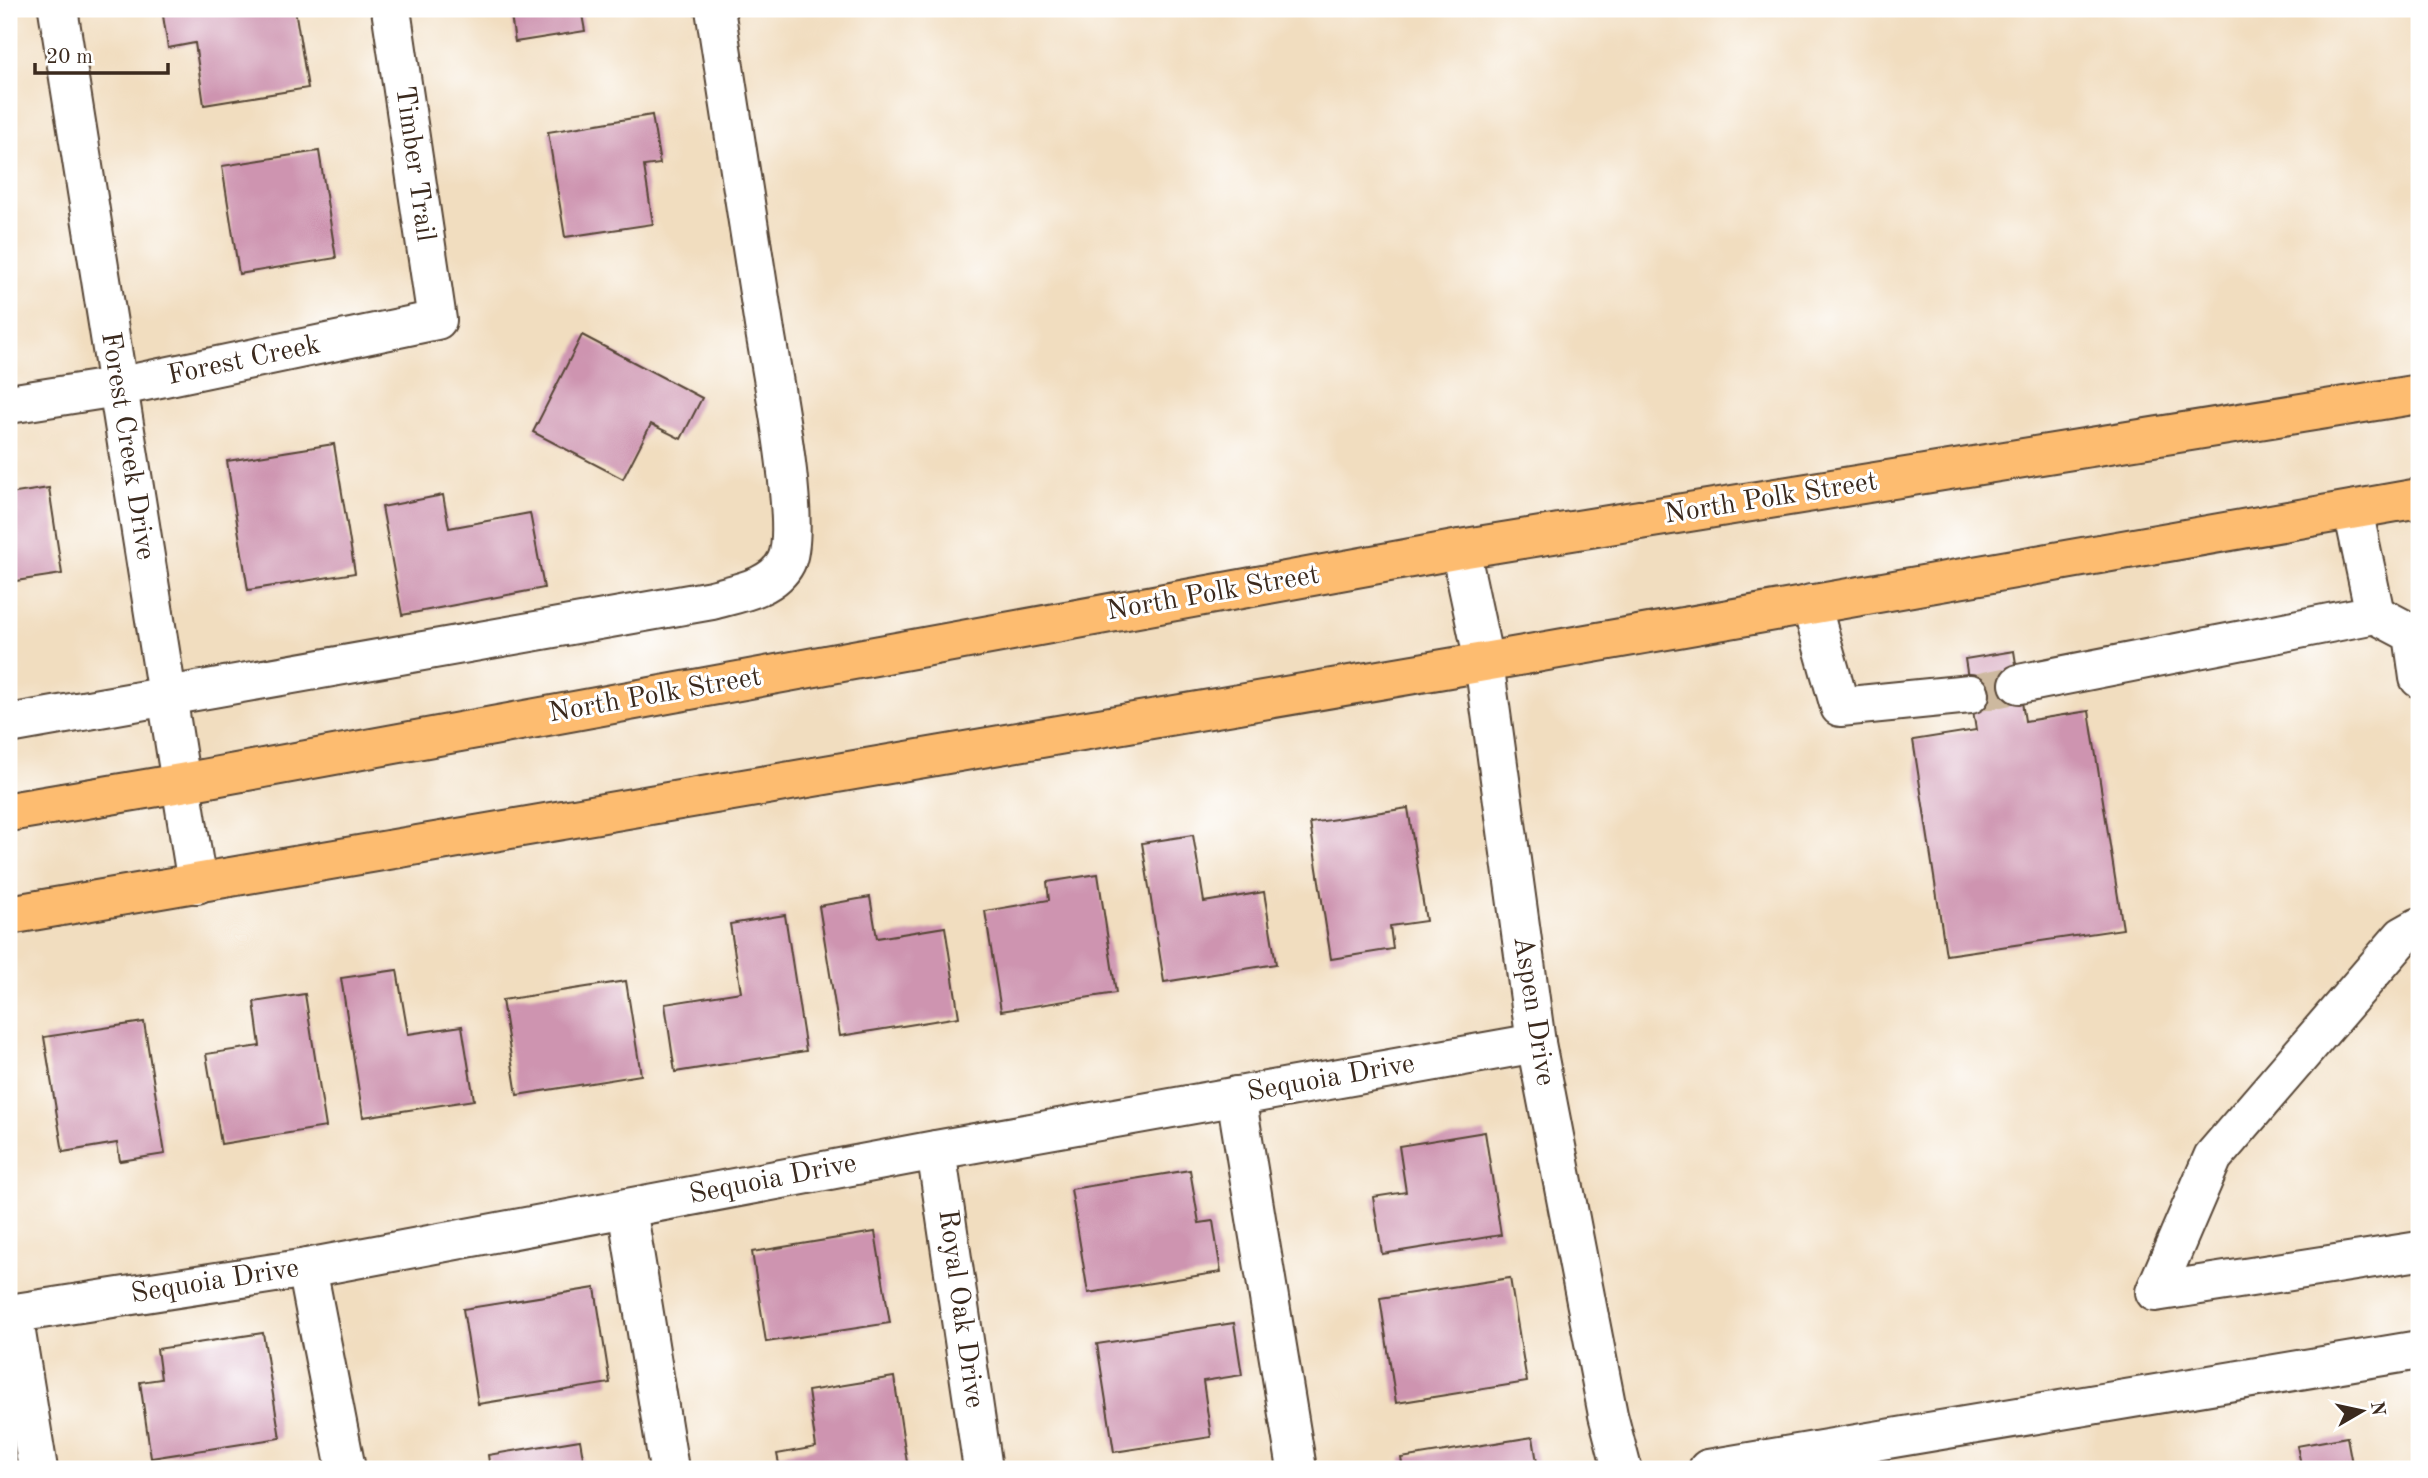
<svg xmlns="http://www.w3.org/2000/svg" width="2428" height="1478" font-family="'Old Standard TT',serif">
<rect width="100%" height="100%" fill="#fff"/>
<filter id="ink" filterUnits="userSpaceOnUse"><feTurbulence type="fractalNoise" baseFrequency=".0143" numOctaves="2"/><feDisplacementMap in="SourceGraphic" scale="14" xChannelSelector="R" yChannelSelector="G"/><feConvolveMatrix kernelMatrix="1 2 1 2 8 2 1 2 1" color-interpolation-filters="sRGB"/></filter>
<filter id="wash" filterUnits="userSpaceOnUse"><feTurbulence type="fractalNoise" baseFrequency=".00686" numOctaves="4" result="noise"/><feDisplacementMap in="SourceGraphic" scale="28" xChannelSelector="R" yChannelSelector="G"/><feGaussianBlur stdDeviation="1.57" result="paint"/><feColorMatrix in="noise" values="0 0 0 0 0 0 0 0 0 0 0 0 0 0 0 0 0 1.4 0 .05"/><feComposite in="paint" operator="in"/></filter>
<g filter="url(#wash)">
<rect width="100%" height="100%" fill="#f1ddbf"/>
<g id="blocks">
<!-- building -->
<g fill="#ce94b0">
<polygon points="162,9 295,9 308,88 204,105 195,43 168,48"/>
<polygon points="510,9 581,9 585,31 515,42"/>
<polygon points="652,115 660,164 644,166 653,224 565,237 548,132"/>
<polygon points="319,151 336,258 239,274 222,166"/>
<polygon points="582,335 702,398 681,439 651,424 623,479 533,432"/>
<polygon points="334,444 355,573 248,590 227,461"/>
<polygon points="49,488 62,574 9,582 9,494"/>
<polygon points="443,495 449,528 530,513 544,588 402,615 382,507"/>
<polygon points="2014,651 2025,721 2089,711 2123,929 1946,955 1913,740 1976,730 1965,659"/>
<polygon points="1408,808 1426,921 1390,926 1393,949 1331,959 1310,823"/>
<polygon points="1193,835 1204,902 1264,892 1276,964 1164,982 1142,843"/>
<polygon points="1098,874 1116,993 1001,1011 985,911 1049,900 1047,882"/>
<polygon points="870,897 877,938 945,927 959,1017 840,1036 819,906"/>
<polygon points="785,915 806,1051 675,1072 665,1004 741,992 730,924"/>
<polygon points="397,970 408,1034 462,1026 474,1100 363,1117 341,978"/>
<polygon points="626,981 641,1075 517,1095 502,1000"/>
<polygon points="305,994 326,1127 221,1144 206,1054 260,1046 254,1002"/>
<polygon points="144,1022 165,1154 120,1161 117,1143 63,1152 44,1037"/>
<polygon points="1485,1132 1501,1235 1382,1254 1373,1197 1406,1192 1399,1146"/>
<polygon points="1190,1170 1199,1223 1213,1221 1221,1272 1088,1293 1071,1189"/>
<polygon points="875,1232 890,1323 766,1342 752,1252"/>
<polygon points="1510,1278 1527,1382 1396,1403 1380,1298"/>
<polygon points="595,1288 610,1383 478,1404 463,1309"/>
<polygon points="1234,1323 1242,1375 1203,1381 1211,1437 1114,1452 1097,1344"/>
<polygon points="263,1333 280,1438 151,1458 140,1382 161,1379 157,1349"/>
<polygon points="894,1377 908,1469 780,1469 777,1454 816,1447 808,1391"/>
<polygon points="1533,1437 1538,1469 1403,1469 1401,1458"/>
<polygon points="2347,1437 2353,1469 2302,1469 2297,1446"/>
<polygon points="580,1440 585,1469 490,1469 488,1455"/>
</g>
</g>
</g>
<g filter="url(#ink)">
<use href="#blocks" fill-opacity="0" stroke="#564536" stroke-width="2"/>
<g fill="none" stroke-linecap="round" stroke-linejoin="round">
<!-- minor-tunnel -->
<polyline stroke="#cdb99f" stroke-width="38" stroke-dasharray="38 19" stroke-linecap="butt" points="1970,694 2019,684"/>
<defs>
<g id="minor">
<polyline points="58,9 197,884"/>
<polyline points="9,404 117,387 437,320 391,9"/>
<polyline points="1460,549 1484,662 1536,1043 1608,1415 1622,1469"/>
<polyline points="1811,604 1840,707 1970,694"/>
<polyline points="2375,614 2413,634 2419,678"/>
<polyline points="2019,684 2375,614 2353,510"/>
<path d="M9 724 712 600C737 593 773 588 786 562 803 527 771 370 764 325 748 219 731 114 715 9"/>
<polyline points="2419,927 2403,936 2213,1157 2155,1292 2419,1251"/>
<polyline points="1236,1096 1297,1469"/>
<polyline points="936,1150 983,1469"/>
<polyline points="627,1208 669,1469"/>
<polyline points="307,1268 346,1469"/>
<polyline points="9,1314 307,1268 936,1150 1536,1043"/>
<polyline points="13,1314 38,1469"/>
<polyline points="1708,1469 2419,1350"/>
</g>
<g id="major">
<polyline points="9,812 181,783 1460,549 2419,394"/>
<polyline points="9,915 1484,662 2419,498"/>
</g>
</defs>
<!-- minor casing -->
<use href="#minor" stroke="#564536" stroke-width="42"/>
<!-- major casing -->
<use href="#major" stroke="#564536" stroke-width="42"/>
<!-- minor -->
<use href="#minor" stroke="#fff" stroke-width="38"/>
<!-- major -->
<use href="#major" stroke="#fdbc70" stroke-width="38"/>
</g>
</g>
<g text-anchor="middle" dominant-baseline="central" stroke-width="6" stroke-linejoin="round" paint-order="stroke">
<!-- street labels -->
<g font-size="28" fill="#3b2a1e" stroke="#fff">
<text transform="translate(414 164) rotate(82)">Timber Trail</text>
<text transform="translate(244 361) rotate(-12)">Forest Creek</text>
<text transform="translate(127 446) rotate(81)">Forest Creek Drive</text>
<text transform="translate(1771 499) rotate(-9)">North Polk Street</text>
<text transform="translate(1213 594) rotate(-10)">North Polk Street</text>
<text transform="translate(655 696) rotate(-10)">North Polk Street</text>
<text transform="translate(1533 1011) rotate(81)">Aspen Drive</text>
<text transform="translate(1331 1079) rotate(-10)">Sequoia Drive</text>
<text transform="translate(773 1180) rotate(-11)">Sequoia Drive</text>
<text transform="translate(215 1282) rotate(-9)">Sequoia Drive</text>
<text transform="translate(960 1309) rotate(82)">Royal Oak Drive</text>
</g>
</g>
<!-- margin -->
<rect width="2428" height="1478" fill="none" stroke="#fff" stroke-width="35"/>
<!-- north arrow -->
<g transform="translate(2362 1411) rotate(81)" stroke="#ffffff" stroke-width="5" paint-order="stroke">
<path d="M0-5L12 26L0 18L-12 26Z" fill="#3b2a1e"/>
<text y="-10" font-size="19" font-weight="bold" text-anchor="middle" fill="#3b2a1e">N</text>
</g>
<!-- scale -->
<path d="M35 63v10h133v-10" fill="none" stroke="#3b2a1e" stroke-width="3.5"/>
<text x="46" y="63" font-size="21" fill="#3b2a1e" stroke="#ffffff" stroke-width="5" paint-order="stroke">20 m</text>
</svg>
